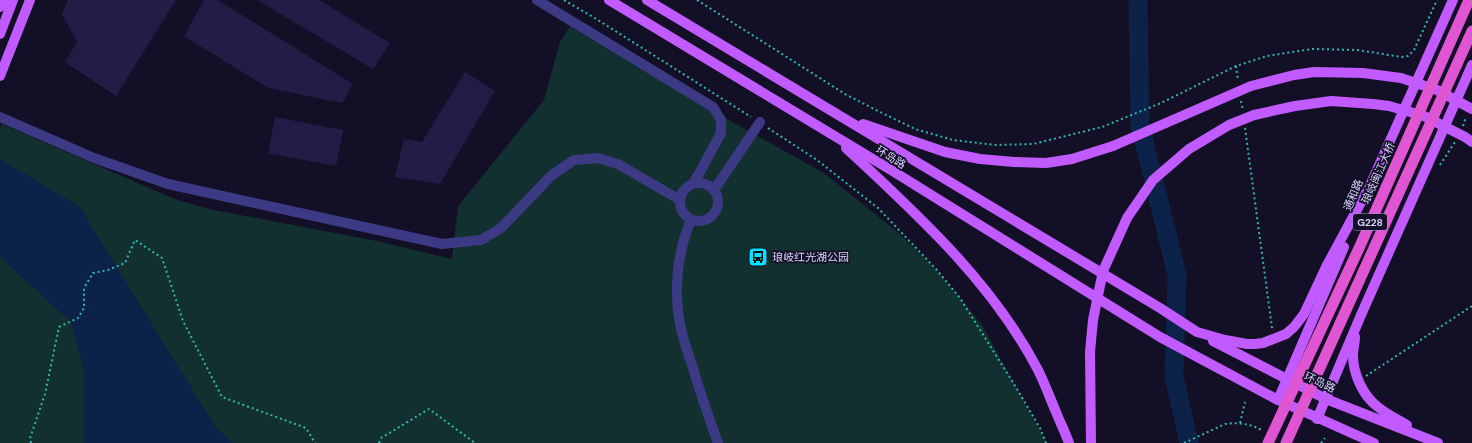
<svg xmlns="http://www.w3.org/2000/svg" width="1472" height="443" font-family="'DM Sans','Noto Sans SC',sans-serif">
<rect width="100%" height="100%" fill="#130f26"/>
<!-- green -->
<polygon fill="#12302f" points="570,26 734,123 824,173 895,230 936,269 982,325 1047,443 0,443 0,128 2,124 177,200 214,210 377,241 452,259 458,206 544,100 560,42"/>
<!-- water -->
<polygon fill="#0c2248" points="0,159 79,206 215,426 233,443 84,443 84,371 71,322 0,257"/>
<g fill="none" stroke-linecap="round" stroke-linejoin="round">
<!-- river -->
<polyline stroke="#0c2248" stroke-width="19" points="1138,0 1140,125 1177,275 1174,376 1189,443"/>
</g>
<!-- building -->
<g fill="#241b47">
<polygon points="68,0 176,0 116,96 65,62 77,42 62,14"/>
<polygon points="204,0 218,0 353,84 342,103 268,88 184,36"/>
<polygon points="257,0 319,0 390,43 373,69"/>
<polygon points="465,72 495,91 440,184 395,177 404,139 422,142"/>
<polygon points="275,117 343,130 336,166 268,153"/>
</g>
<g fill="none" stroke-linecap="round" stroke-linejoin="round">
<!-- path -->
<g stroke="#2fb8b0" stroke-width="2" stroke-dasharray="2 3" stroke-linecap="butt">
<polyline points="564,0 598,20 751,117"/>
<polyline points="697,0 845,94 876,110 915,129 953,140 995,145 1033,144 1102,127 1161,103 1236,66 1267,56 1312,49 1358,50 1401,57 1408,56 1414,50 1437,0"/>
<polyline points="1236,66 1238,80"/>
<polyline points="1241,101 1243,110"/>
<polyline points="1463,126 1466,117"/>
<polyline points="768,128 817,160 878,208 936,269 960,298 1014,384 1040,428 1046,443"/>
<polyline points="1245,128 1272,328"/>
<polyline points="1440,165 1455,142"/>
<polyline points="1366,376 1472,306"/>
<polyline points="1240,423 1245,402"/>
<polyline points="31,443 30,438 45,394 59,327 78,318 84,308 84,288 93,273 108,270 125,263 135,240 162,258 183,321 222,397 306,428 315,443"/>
<polyline points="379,443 381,438 429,409 475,443"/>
<path d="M1184 443 1225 424C1238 422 1252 424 1263 431"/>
<polyline points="1321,443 1325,438"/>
</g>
<!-- tertiary -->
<g stroke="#3d3a85" stroke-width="10">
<polyline points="537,0 713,107 721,120 721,133 694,183"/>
<polyline points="0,117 94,158 168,184 442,244 481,240 501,228 552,175 574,160 598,158 618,164 680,200"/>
<circle cx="699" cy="202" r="19"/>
<polyline points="714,190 760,122"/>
<path d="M691 220C676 255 673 296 682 333 685 345 689 356 693 368 700 393 709 418 718 443"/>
</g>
<!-- primary -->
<g stroke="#c25bff" stroke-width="10">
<polyline points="609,0 891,170 1160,337 1278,400 1374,443"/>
<polyline points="647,0 1160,308 1197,332 1225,340 1247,344 1255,344 1263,343 1286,334 1294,327 1304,314 1326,267 1366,193"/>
<polyline points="0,7 8,0"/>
<polyline points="0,34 13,0"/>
<polyline points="0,76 30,0"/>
<polyline points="863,124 945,152 980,159 1014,162 1046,163 1072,159 1113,146"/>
<path d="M846 148C918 215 992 282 1038 370 1045 384 1050 398 1056 412 1060 422 1065 432 1069 443"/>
<polyline points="1364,199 1453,0"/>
<path d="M1355 337C1355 343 1353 349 1353 355 1353 374 1363 396 1378 407 1386 414 1397 419 1407 425"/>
<polyline points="1213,341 1326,399 1438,443"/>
<polyline points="1278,400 1344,247"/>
<polyline points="1317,419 1361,315 1472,65"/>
</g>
<!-- primary-bridge -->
<g stroke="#c25bff" stroke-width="10">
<polyline points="1113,146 1251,86 1294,75 1314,72 1363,73 1401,78 1437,90 1472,109"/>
<polyline points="1091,443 1090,352 1093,320 1103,271 1127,218 1153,180 1189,149 1229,125 1254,115 1295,106 1331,101 1373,104 1389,106 1424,116 1465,137 1472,142"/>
</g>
<!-- trunk-bridge -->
<g stroke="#e055d1" stroke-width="11">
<polyline points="1268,443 1360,246 1469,0"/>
<polyline points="1286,443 1472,31"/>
</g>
</g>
<!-- icons -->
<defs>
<symbol id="bus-square" viewBox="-11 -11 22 22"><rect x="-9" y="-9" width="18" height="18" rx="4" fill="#00e5ff" stroke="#130f26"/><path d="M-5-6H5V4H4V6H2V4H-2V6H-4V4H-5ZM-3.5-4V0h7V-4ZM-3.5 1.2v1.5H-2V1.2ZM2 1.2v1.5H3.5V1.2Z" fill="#111"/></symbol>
</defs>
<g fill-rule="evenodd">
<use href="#bus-square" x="747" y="246" width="22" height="22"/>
</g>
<g text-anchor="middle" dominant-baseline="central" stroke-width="3.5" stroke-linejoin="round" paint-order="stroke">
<!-- shield labels -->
<rect fill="#130f26" stroke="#9e99be" stroke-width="1" x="1353" y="214" width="34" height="16" rx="3"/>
<g font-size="10" font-weight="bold" fill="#d9d4ff">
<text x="1370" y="222">G228</text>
</g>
<!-- street labels -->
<g font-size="11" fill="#d9d4ff" stroke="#130f26">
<text transform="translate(891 157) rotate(32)">环岛路</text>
<text transform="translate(1378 173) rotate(-66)">琅岐闽江大桥</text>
<text transform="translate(1353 195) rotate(-67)">通和路</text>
<text transform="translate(1320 382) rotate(25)">环岛路</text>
</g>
<!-- poi labels -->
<g font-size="11" fill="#d9d4ff" stroke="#130f26" text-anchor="start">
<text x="772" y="257">琅岐红光湖公园</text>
</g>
</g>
</svg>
